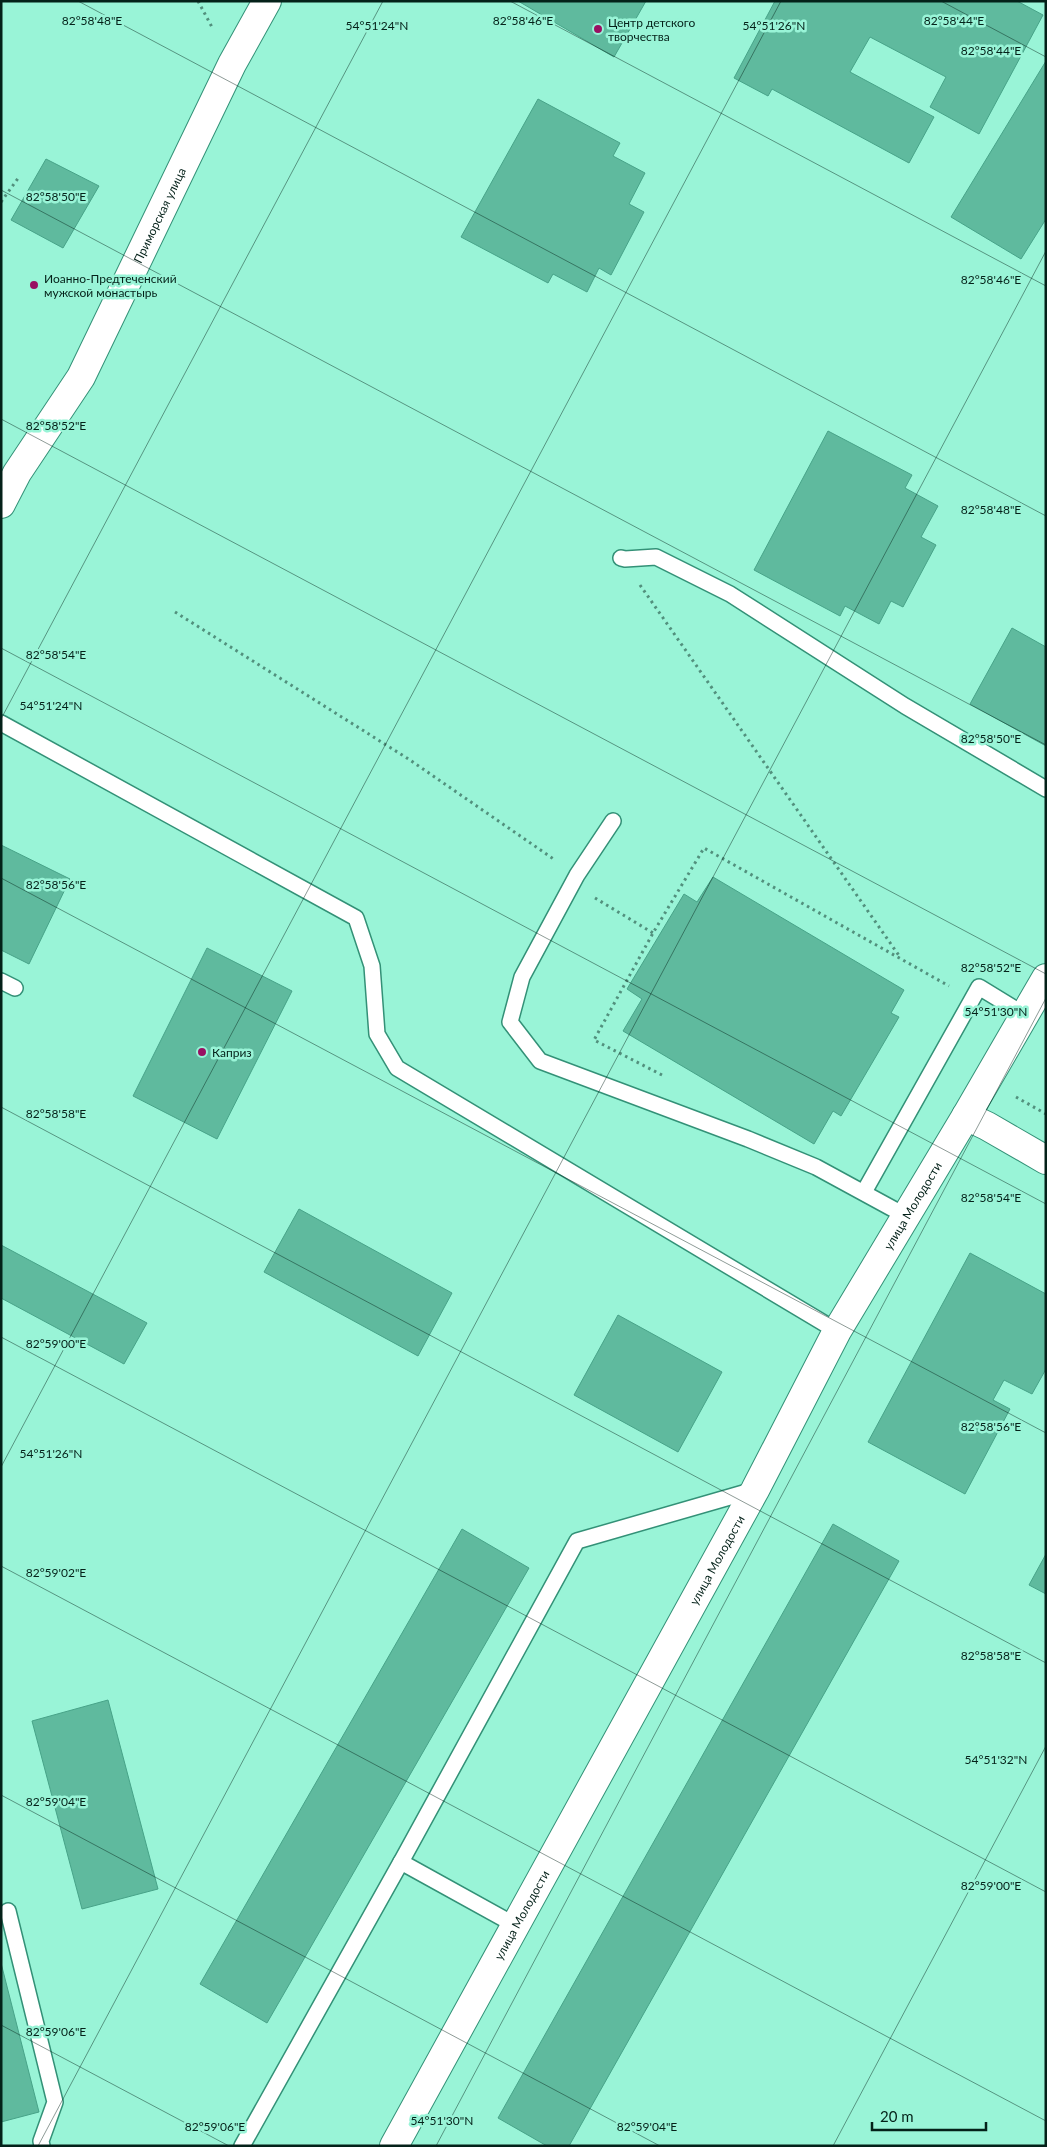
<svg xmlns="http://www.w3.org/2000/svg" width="1047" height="2147" font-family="Lato,sans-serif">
<rect width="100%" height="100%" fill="#99f4d7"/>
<!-- building -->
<g fill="#5fba9e" stroke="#47a388">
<polygon points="518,1 646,1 614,57"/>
<polygon points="775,1 1017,1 1043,15 979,134 930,107 946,77 870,37 850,72 934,117 909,163 772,89 768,96 734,78"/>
<polygon points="1046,61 1046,219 1021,259 951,217"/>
<polygon points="538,99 620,143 613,156 645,173 629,204 644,212 611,275 599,268 587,292 553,274 548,283 461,237"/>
<polygon points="46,159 99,186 63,248 11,220"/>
<polygon points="828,431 912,475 905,488 938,506 921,537 936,545 903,607 891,601 879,624 845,606 840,616 754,570"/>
<polygon points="1012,628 1046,647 1046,746 970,704"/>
<polygon points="1,845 70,879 29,964 1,950"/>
<polygon points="713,877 904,990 891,1013 899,1017 841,1116 833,1111 814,1144 623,1031 642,999 627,989 684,894 697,902"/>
<polygon points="207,948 292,991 217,1139 133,1096"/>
<polygon points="299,1209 452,1293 418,1356 264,1272"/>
<polygon points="1,1245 147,1323 124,1364 1,1298"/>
<polygon points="970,1253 1046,1294 1046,1369 1032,1394 1004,1380 993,1400 1010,1409 965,1494 868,1442"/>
<polygon points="618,1315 722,1372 678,1452 574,1395"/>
<polygon points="833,1524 899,1561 569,2146 547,2146 498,2118"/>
<polygon points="462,1529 529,1568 267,2023 200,1984"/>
<polygon points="1046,1554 1046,1594 1029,1585"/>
<polygon points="108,1700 158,1889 82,1909 32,1721"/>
<polygon points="1,1963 39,2112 1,2122"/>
</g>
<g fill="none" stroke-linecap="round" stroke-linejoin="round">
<defs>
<g id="service">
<polyline points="621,558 625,559 656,557 730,594 905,706 1046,789"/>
<polyline points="1,723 356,918 372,966 377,1034 397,1068 837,1331"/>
<polyline points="613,821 577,875 522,977 510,1022 540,1061 748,1139 816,1167 906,1216"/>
<polyline points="1,981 15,988"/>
<polyline points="864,1192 979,987 1025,1015"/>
<polyline points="401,1862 577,1541 754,1490"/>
<polyline points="8,1911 55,2102 41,2141 42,2146"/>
<polyline points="242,2146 401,1862 515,1925"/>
</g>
<g id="minor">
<path id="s1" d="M1 504 17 473 81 377 232 64 267 1"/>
<polyline points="966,1116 987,1126 1046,1160"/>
<path id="s2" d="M394 2146 755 1490 837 1331 966 1116 1046 978"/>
</g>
</defs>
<!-- service casing -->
<use href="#service" stroke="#339177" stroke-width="18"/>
<!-- minor casing -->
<use href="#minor" stroke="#339177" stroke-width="30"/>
<!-- path -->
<g stroke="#52907d" stroke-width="3" stroke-dasharray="2.5 4" stroke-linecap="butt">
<polyline points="198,1 213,29"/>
<polyline points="1,202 19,177"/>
<polyline points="640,585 900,957"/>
<polyline points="175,612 410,760 555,860"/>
<polyline points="595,898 653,933"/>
<polyline points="662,1075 594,1040 653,933 704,848 949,986"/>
<polyline points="1016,1097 1046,1114"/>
</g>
<!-- service -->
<use href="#service" stroke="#fff" stroke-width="15"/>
<!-- minor -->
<use href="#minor" stroke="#fff" stroke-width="28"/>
</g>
<!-- ticks -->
<path fill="none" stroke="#042119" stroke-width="1" stroke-opacity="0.45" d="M78 1 1046 516M510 1 1046 286M941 1 1046 57M1 190 1046 745M1 419 1046 974M1 648 1046 1204M1 719 383 1M1 878 1046 1433M1 1107 1046 1663M1 1337 1046 1892M1 1467 781 1M1 1566 1046 2121M1 1795 660 2146M1 2025 229 2146M38 2146 1046 251M436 2146 1046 998M833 2146 1046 1746"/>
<!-- markers -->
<g fill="#991062" stroke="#99f4d7" stroke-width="2">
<circle cx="598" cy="29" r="5"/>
<circle cx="34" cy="285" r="5"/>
<circle cx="202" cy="1052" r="5"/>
</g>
<g text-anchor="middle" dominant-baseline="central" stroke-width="5" stroke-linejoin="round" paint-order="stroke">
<!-- poi labels -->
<g font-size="12" fill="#042119" stroke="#99f4d7" text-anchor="start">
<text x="608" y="22">Центр детского<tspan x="608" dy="14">творчества</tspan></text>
<text x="44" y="278">Иоанно-Предтеченский<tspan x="44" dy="14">мужской монастырь</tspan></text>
<text x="212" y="1052">Каприз</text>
</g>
<!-- street labels -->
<g font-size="12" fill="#042119" stroke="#99f4d7">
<text stroke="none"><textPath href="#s1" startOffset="330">Приморская улица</textPath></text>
<text stroke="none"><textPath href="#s2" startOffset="1074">улица Молодости</textPath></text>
<text stroke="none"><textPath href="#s2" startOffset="669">улица Молодости</textPath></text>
<text stroke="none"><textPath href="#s2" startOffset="264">улица Молодости</textPath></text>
</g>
</g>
<g font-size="12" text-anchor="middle" fill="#042119" stroke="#99f4d7" stroke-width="5" stroke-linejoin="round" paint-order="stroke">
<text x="92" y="25">82°58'48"E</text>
<text x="523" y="25">82°58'46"E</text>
<text x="954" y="25">82°58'44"E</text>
<text x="377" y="30">54°51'24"N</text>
<text x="774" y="30">54°51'26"N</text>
<text x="991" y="55">82°58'44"E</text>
<text x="56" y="201">82°58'50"E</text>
<text x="991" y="284">82°58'46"E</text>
<text x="56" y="430">82°58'52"E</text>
<text x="991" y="514">82°58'48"E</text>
<text x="56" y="659">82°58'54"E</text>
<text x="51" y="710">54°51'24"N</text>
<text x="991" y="743">82°58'50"E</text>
<text x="56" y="889">82°58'56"E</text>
<text x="991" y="972">82°58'52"E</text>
<text x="996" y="1016">54°51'30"N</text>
<text x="56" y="1118">82°58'58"E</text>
<text x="991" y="1202">82°58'54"E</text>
<text x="56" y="1348">82°59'00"E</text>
<text x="991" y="1431">82°58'56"E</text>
<text x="51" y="1458">54°51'26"N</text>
<text x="56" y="1577">82°59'02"E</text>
<text x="991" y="1660">82°58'58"E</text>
<text x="996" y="1764">54°51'32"N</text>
<text x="56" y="1806">82°59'04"E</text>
<text x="991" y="1890">82°59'00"E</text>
<text x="56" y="2036">82°59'06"E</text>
<text x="442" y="2125">54°51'30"N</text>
<text x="215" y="2131">82°59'06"E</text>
<text x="647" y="2131">82°59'04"E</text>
</g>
<!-- border -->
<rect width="1047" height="2147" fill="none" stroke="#042119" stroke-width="5"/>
<!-- scale -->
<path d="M872 2122v8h114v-8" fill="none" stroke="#042119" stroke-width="2.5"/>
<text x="880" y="2122" font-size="15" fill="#042119" stroke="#99f4d7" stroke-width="4" paint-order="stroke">20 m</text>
</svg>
